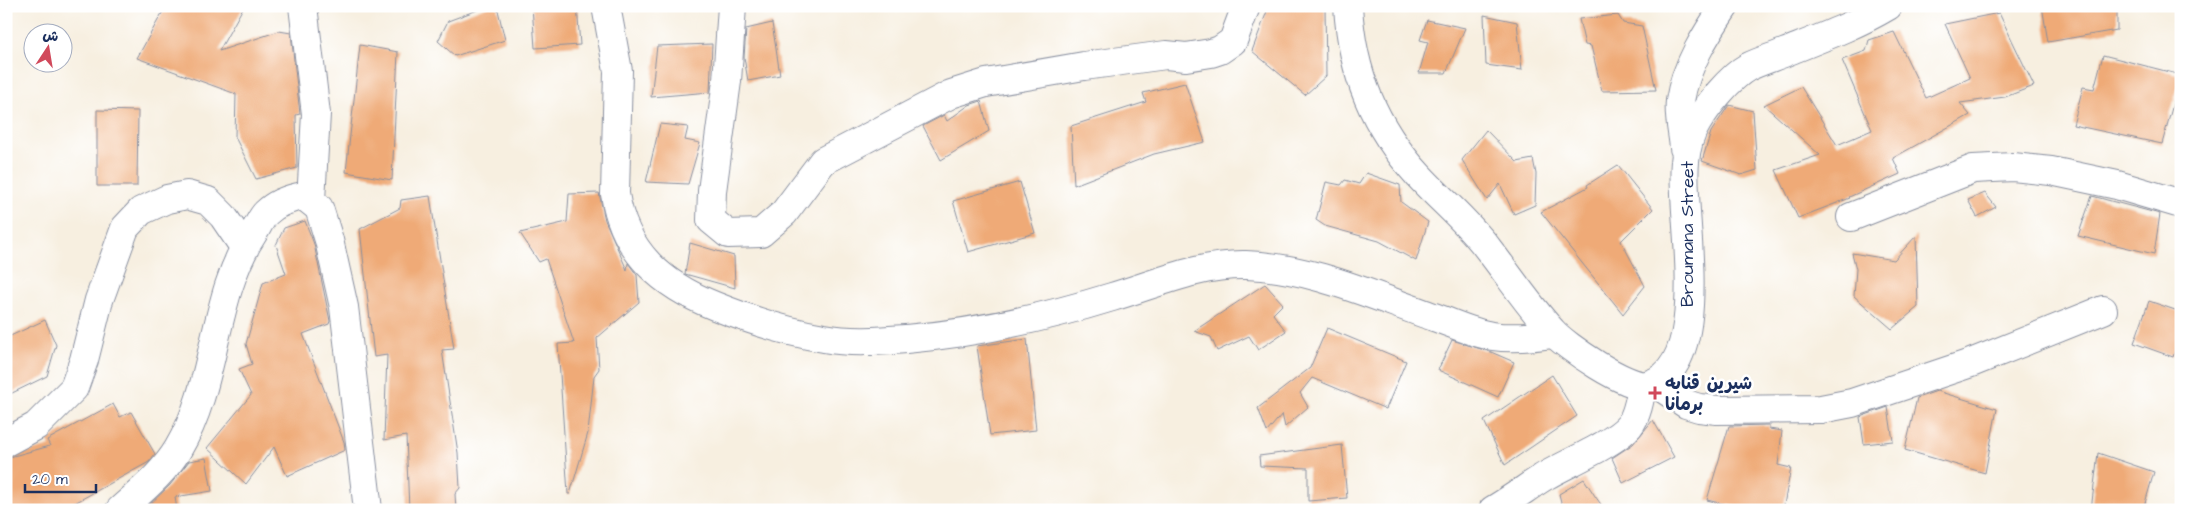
<svg xmlns="http://www.w3.org/2000/svg" width="2187" height="516" font-family="'Architects Daughter','Playpen Sans Arabic',sans-serif">
<rect width="100%" height="100%" fill="#fff"/>
<filter id="ink" filterUnits="userSpaceOnUse"><feTurbulence type="fractalNoise" baseFrequency=".02" numOctaves="2"/><feDisplacementMap in="SourceGraphic" scale="10" xChannelSelector="R" yChannelSelector="G"/><feConvolveMatrix kernelMatrix="1 2 1 2 8 2 1 2 1" color-interpolation-filters="sRGB"/></filter>
<filter id="wash" filterUnits="userSpaceOnUse"><feTurbulence type="fractalNoise" baseFrequency=".0096" numOctaves="4" result="noise"/><feDisplacementMap in="SourceGraphic" scale="20" xChannelSelector="R" yChannelSelector="G"/><feGaussianBlur stdDeviation="1.12" result="paint"/><feColorMatrix in="noise" values="0 0 0 0 0 0 0 0 0 0 0 0 0 0 0 0 0 1.4 0 .05"/><feComposite in="paint" operator="in"/></filter>
<g filter="url(#wash)">
<rect width="100%" height="100%" fill="#f7efe0"/>
<g id="blocks">
<!-- building -->
<g fill="#efaa77">
<polygon points="166,6 244,6 219,51 279,31 291,33 300,114 296,115 297,168 256,179 235,137 236,94 137,58"/>
<polygon points="488,6 497,6 505,40 455,56 438,41 448,21"/>
<polygon points="532,6 577,6 580,45 535,48"/>
<polygon points="1269,6 1325,6 1326,76 1305,95 1252,51"/>
<polygon points="2042,6 2117,6 2117,30 2048,42"/>
<polygon points="1999,13 2034,86 2005,97 1960,103 1970,115 1893,158 1900,174 1849,197 1850,198 1798,218 1776,170 1820,155 1764,105 1801,87 1837,145 1872,130 1842,60 1866,51 1869,40 1894,32 1926,98 1970,78 1945,24"/>
<polygon points="1484,15 1517,22 1522,70 1486,65"/>
<polygon points="1618,15 1623,23 1642,26 1656,90 1602,91 1591,46 1585,45 1579,19"/>
<polygon points="1427,20 1465,28 1446,73 1419,73 1428,42 1420,40"/>
<polygon points="772,23 780,75 748,81 744,57 746,29"/>
<polygon points="712,44 710,92 651,97 657,46"/>
<polygon points="360,45 398,52 392,180 346,172"/>
<polygon points="2103,55 2181,75 2162,144 2073,125 2083,87 2094,89"/>
<polygon points="1185,83 1205,142 1154,154 1074,185 1071,126 1146,102 1143,93"/>
<polygon points="981,101 989,131 941,160 923,126 944,115 947,121 969,105"/>
<polygon points="1729,105 1753,111 1757,170 1741,175 1702,161 1711,132"/>
<polygon points="97,110 138,111 137,186 97,186"/>
<polygon points="660,124 688,127 685,140 700,143 688,184 646,182"/>
<polygon points="1486,130 1517,162 1533,159 1536,174 1535,205 1514,214 1500,184 1487,200 1462,160"/>
<polygon points="1618,165 1653,209 1621,241 1645,286 1623,314 1541,212 1588,187 1587,185"/>
<polygon points="1366,173 1400,185 1401,202 1428,222 1416,261 1379,241 1325,226 1316,220 1326,182 1341,185 1345,180 1359,184"/>
<polygon points="1020,182 1035,233 968,252 953,201"/>
<polygon points="599,193 605,220 627,270 628,263 637,275 639,302 597,338 599,369 594,376 588,433 570,494 568,494 558,344 574,343 546,259 539,262 520,233 567,222 569,194"/>
<polygon points="1985,193 1996,207 1977,217 1968,200"/>
<polygon points="430,196 454,349 442,350 458,453 460,488 455,494 456,510 409,510 406,436 384,440 387,355 374,357 360,229 400,208 401,200"/>
<polygon points="2092,196 2160,214 2154,254 2078,236"/>
<polygon points="305,221 314,244 330,321 329,324 303,334 344,442 345,450 287,476 274,447 246,484 207,448 251,395 239,369 252,364 246,344 263,283 286,274 276,245 284,228"/>
<polygon points="1916,236 1918,307 1892,329 1854,296 1856,269 1852,253 1894,260"/>
<polygon points="690,243 734,256 735,288 685,274"/>
<polygon points="1265,284 1283,304 1273,314 1286,331 1258,350 1249,336 1217,351 1211,337 1194,331"/>
<polygon points="2149,301 2181,312 2181,335 2173,357 2134,343"/>
<polygon points="45,320 56,345 47,376 6,396 6,338"/>
<polygon points="1327,328 1406,361 1386,409 1312,378 1300,393 1308,407 1285,427 1282,414 1267,432 1258,408 1310,368"/>
<polygon points="1027,339 1036,430 990,435 977,346"/>
<polygon points="1452,340 1491,352 1514,362 1498,397 1438,370"/>
<polygon points="1552,375 1577,416 1505,465 1484,421"/>
<polygon points="1937,391 1997,409 1985,473 1905,450 1917,398"/>
<polygon points="113,404 120,417 131,412 155,454 149,462 62,510 11,510 6,494 6,458 50,446 47,440"/>
<polygon points="1888,407 1893,441 1864,444 1860,417"/>
<polygon points="1653,420 1674,457 1623,483 1612,458 1633,444"/>
<polygon points="1769,425 1769,429 1782,431 1778,465 1791,468 1783,510 1748,510 1707,500 1729,426"/>
<polygon points="1342,445 1347,498 1308,501 1308,468 1260,466 1259,456"/>
<polygon points="2098,453 2154,472 2143,510 2091,510"/>
<polygon points="206,458 212,491 175,497 177,510 144,510 170,485 189,461"/>
<polygon points="1584,479 1595,496 1605,510 1563,510 1559,494"/>
</g>
</g>
</g>
<g filter="url(#ink)">
<use href="#blocks" fill-opacity="0" stroke="#898f9f" stroke-width="1"/>
<g fill="none" stroke-linecap="round" stroke-linejoin="round">
<defs>
<g id="minor">
<polyline points="303,6 316,114 311,200"/>
<path d="M606 6 618 71 615 194C624 252 662 285 715 306 750 320 787 332 824 338 850 343 879 341 906 339 976 333 1044 318 1112 297 1156 284 1199 264 1246 265 1311 267 1373 296 1434 317 1452 323 1472 333 1492 336 1513 339 1533 337 1553 334"/>
<polyline points="732,6 727,81 712,191 711,220 728,234 761,233 784,213 823,161 951,94 986,83 1084,66 1166,55 1186,57 1211,53 1220,50 1233,41 1246,6"/>
<path d="M1348 6C1352 73 1374 127 1419 176 1442 201 1469 223 1489 250 1510 277 1529 306 1552 331 1565 346 1628 389 1647 385 1716 367 1679 211 1685 162 1686 149 1690 134 1697 123 1707 106 1730 77 1748 67 1760 61 1774 57 1786 52 1821 38 1856 25 1888 6"/>
<path d="M1684 148C1683 134 1678 116 1680 101 1685 67 1706 34 1725 6"/>
<polyline points="1851,217 1973,169 2013,167 2051,171 2117,185 2181,204"/>
<polyline points="1655,383 1686,404 1699,408 1717,410 1821,409 1852,403 1971,363 2103,310"/>
<polyline points="6,442 36,426 74,388 84,360 99,300 125,228 141,211 167,199 187,195 208,201 223,216 244,247"/>
<path d="M120 510C141 491 163 474 178 449 218 382 211 297 254 232 258 226 261 218 266 213 276 203 291 198 304 196L319 208 329 240 344 307 368 510"/>
<path d="M1493 510C1510 500 1525 489 1542 478 1563 465 1614 444 1629 426 1637 416 1640 399 1642 386"/>
</g>
</defs>
<!-- minor casing -->
<use href="#minor" stroke="#898f9f" stroke-width="30"/>
<!-- minor -->
<use href="#minor" stroke="#fff" stroke-width="28"/>
</g>
</g>
<!-- markers -->
<path fill="#d1495b" stroke="#fff" stroke-width="2" d="M1652.5 385.5h5v5h5v5h-5v5h-5v-5h-5v-5h5z"/>
<g text-anchor="middle" dominant-baseline="central" stroke-width="5" stroke-linejoin="round" paint-order="stroke">
<!-- street labels -->
<g font-size="18" fill="#1b2f5e" stroke="#fff">
<text transform="translate(1687 234) rotate(-90)">Broumana Street</text>
</g>
<!-- poi labels -->
<g font-size="18" font-weight="bold" fill="#1b2f5e" stroke="#fff" text-anchor="start">
<text x="1665" y="383">شيرين قنابه<tspan x="1665" dy="21">برمانا</tspan></text>
</g>
</g>
<!-- margin -->
<rect width="2187" height="516" fill="none" stroke="#fff" stroke-width="25"/>
<!-- north arrow -->
<g transform="translate(48 48) rotate(12)"><circle r="24" fill="#ffffff" stroke="#a4acbf"/>
<path d="M0-4L9 19L0 12L-9 19Z" fill="#d1495b"/>
<text y="-8" font-size="14" font-weight="bold" text-anchor="middle" fill="#1b2f5e">ش</text>
</g>
<!-- scale -->
<path d="M25 484v8h71v-8" fill="none" stroke="#1b2f5e" stroke-width="2.5"/>
<text x="32" y="484" font-size="15" fill="#1b2f5e" stroke="#ffffff" stroke-width="4" paint-order="stroke">20 m</text>
</svg>
